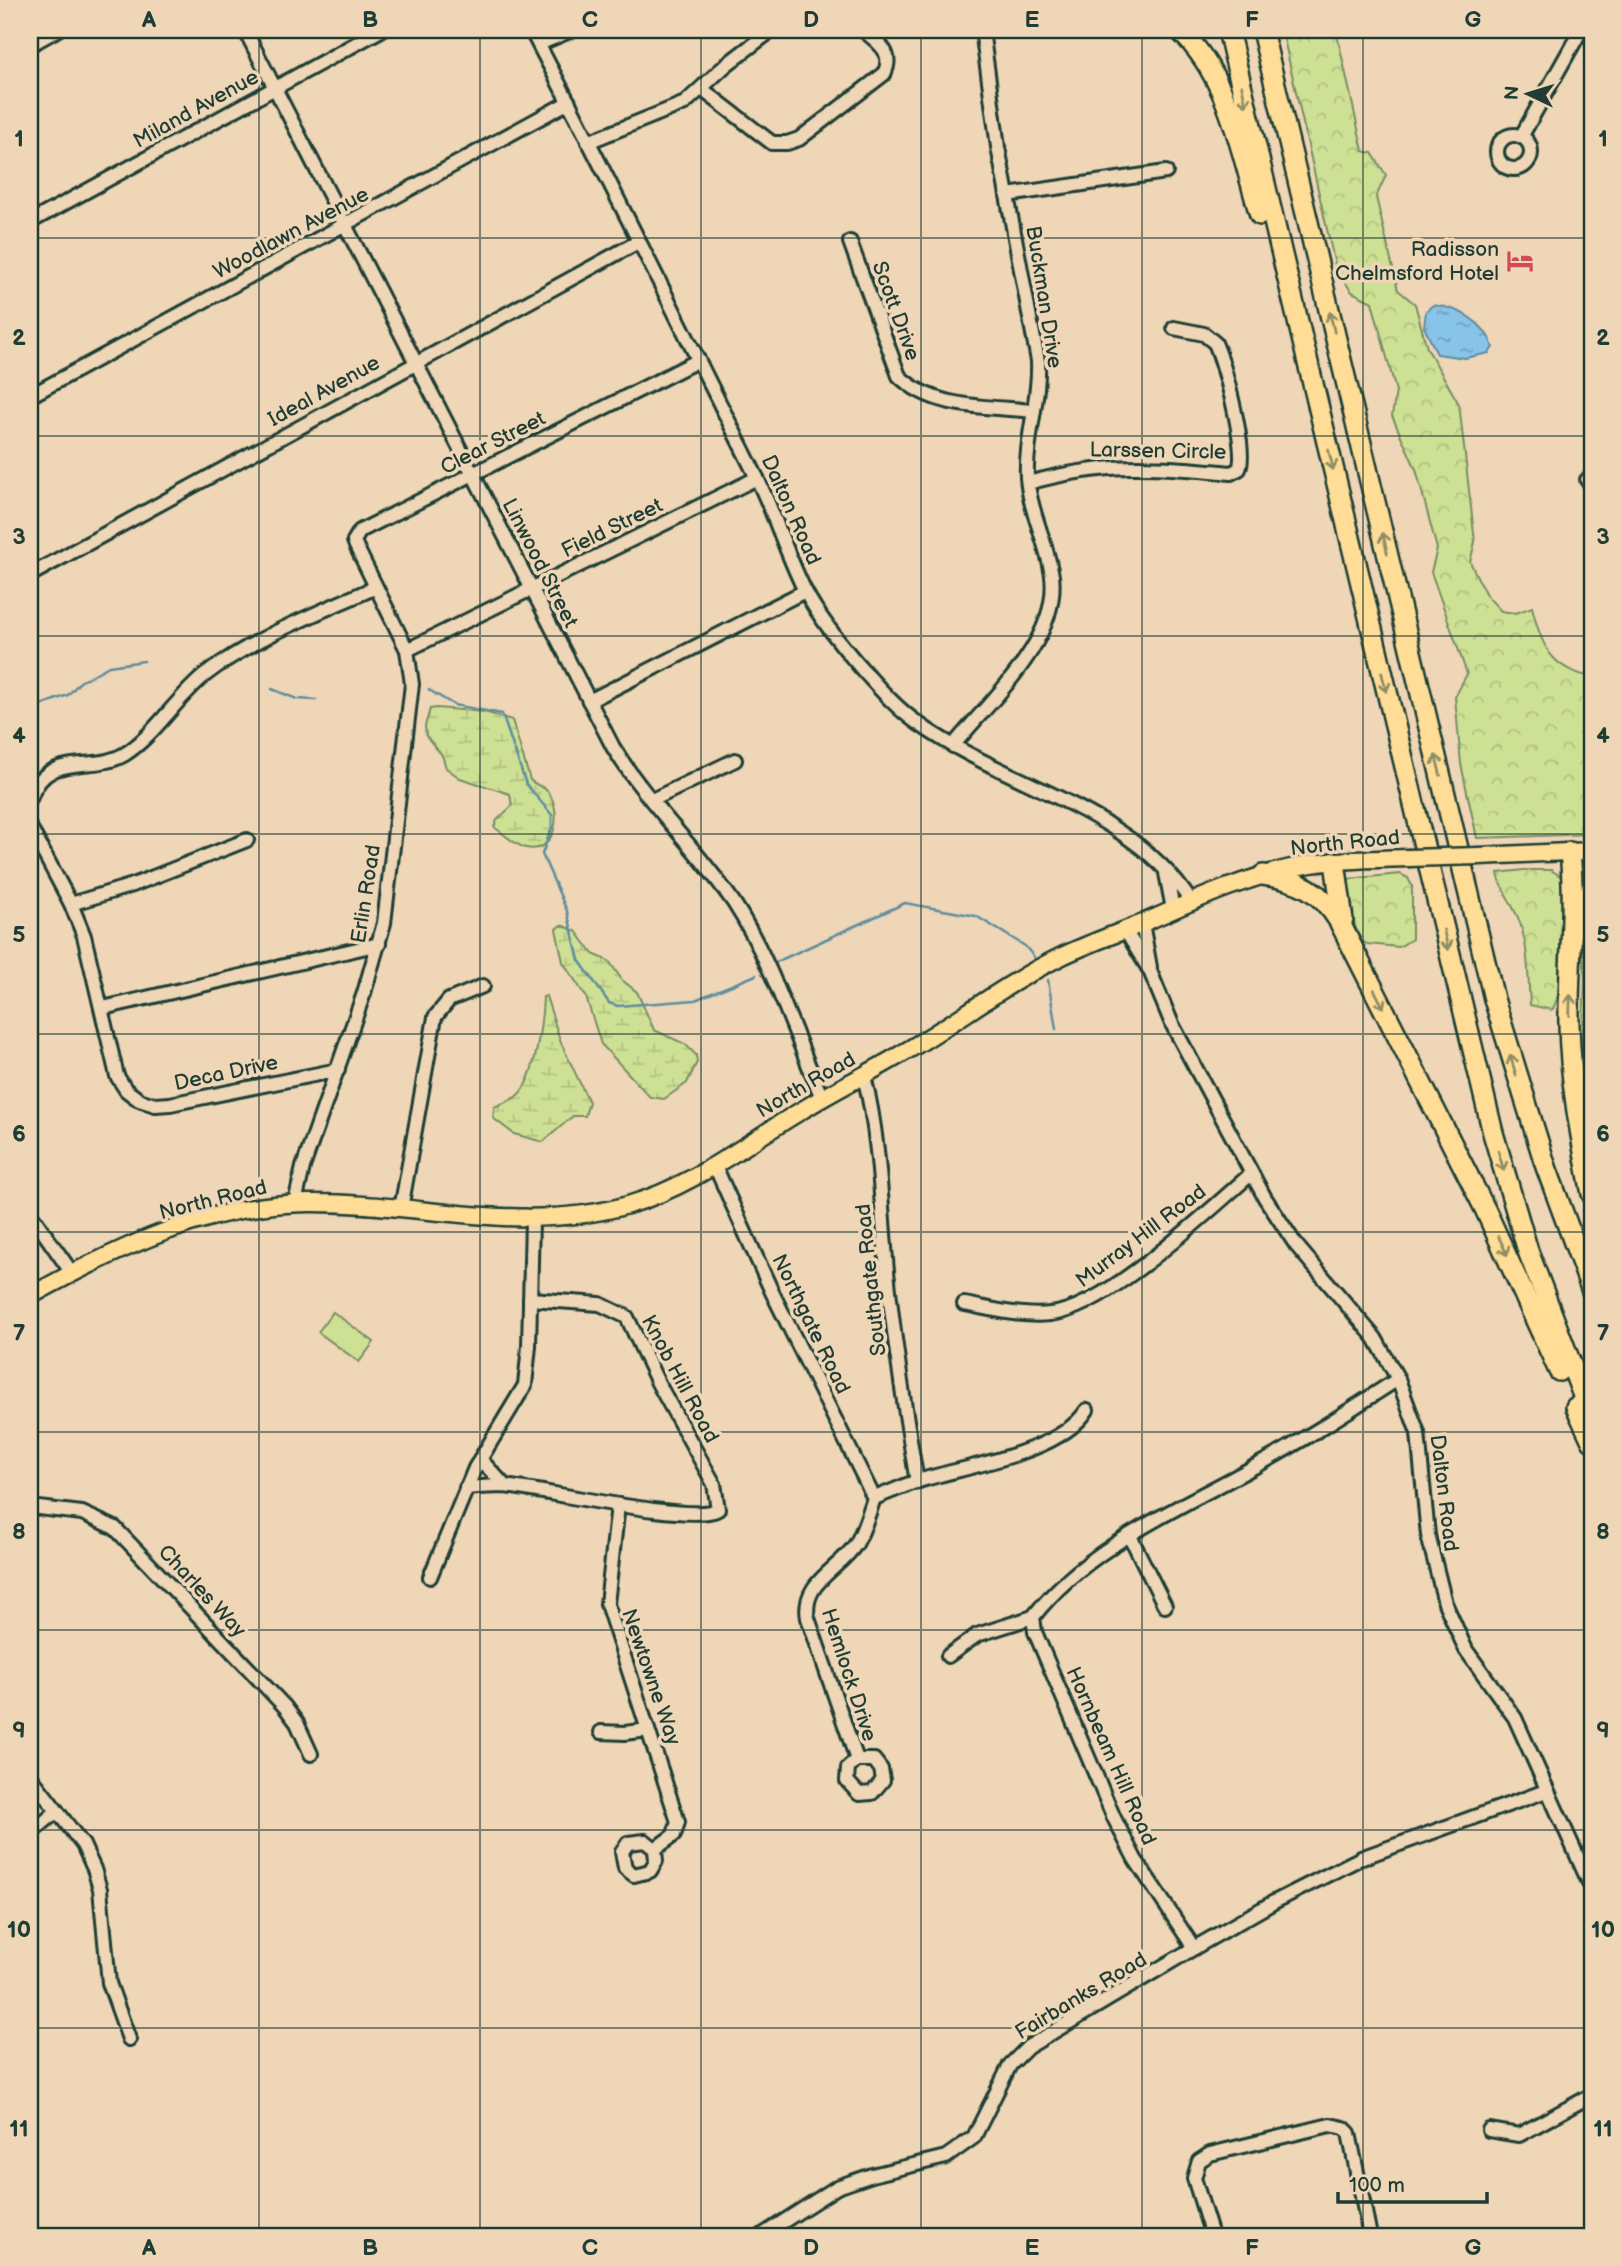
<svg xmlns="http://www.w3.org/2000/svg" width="1622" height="2266" font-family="'Balsamiq Sans',sans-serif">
<defs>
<pattern id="forest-crowns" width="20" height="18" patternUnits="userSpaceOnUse" patternTransform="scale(1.75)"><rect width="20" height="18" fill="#cee094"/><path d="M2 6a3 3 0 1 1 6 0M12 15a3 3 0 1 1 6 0" fill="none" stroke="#b0c180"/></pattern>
<pattern id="wetland-marsh" width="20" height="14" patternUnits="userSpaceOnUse" patternTransform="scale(1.75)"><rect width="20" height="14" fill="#cee094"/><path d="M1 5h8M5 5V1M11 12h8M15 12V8" fill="none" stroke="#b0c180"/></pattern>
<pattern id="water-ripples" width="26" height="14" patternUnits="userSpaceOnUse" patternTransform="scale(1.75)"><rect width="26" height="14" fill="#88c3e8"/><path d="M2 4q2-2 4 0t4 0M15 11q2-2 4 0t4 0" fill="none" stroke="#6fa0bd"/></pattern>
</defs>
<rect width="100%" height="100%" fill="#eed6b6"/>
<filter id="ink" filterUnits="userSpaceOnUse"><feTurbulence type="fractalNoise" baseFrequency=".0143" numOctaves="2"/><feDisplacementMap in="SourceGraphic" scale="14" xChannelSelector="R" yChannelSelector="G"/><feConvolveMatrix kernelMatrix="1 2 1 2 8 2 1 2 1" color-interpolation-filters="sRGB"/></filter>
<g filter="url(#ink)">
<!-- grass -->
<polygon fill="#cee094" stroke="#768e64" stroke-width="2" points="333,1312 374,1342 359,1362 318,1332"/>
<!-- forest -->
<g fill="url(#forest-crowns)" stroke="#768e64" stroke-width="2">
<path d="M1282 30H1336L1363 151 1372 153 1386 175 1376 197 1398 290 1415 304 1427 348 1459 404 1475 542 1470 562 1486 595 1501 611 1516 613 1532 607C1542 646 1550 669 1592 677V834L1477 838 1461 764 1455 697 1467 674 1431 572 1437 549 1416 469 1392 416 1396 391 1372 302 1352 292 1336 269Z"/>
<path d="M1524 870H1551L1563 878C1562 908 1567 989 1552 1010L1530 1005C1528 978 1529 950 1520 923 1515 907 1500 889 1498 873Z"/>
<polygon points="1400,874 1408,878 1412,886 1412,939 1399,947 1367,944 1359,939 1350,908 1348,879"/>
<polygon points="1592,915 1592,1130 1582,1047 1585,980 1583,950"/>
</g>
<!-- wetland -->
<g fill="url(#wetland-marsh)" stroke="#768e64" stroke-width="2">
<path d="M437 708 484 712 512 720 530 780C536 786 544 786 548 792 563 811 556 855 526 848 516 846 503 833 494 827L497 820 512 806 510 794 460 778 446 768 442 755 426 736 425 726 430 709Z"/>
<polygon points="561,925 576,931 593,954 609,961 622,980 637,992 654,1030 685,1044 696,1055 697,1062 687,1083 664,1099 650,1097 601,1044 586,997 563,962 556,929"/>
<path d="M546 996 561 1043 589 1102 585 1116H573L543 1142 514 1134 493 1118 494 1107C502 1104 513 1100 519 1094 536 1076 542 1021 543 997Z"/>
</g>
<!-- water -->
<path fill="url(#water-ripples)" stroke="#5e8da0" stroke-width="2" d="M1433 305C1458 307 1485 322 1493 347L1489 353 1465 358 1437 354 1424 327 1426 311Z"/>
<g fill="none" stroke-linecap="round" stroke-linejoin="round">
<!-- stream -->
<g stroke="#5e8da0" stroke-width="2.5">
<polyline points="272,689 297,699 316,700"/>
<polyline points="429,690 454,705 502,714 526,784 552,815 552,827 542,854 567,911 579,960 609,1003 618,1006 695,1000 756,975"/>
<polyline points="30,709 68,695 80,682 109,666 144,661"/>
<polyline points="774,963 905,903 976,916 1025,946 1034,957"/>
<polyline points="1048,980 1056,1029"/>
</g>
<defs>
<g id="minor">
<path d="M245 30 613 747C647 803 697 848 734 903 771 960 795 1035 822 1098"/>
<path d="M531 30C607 174 678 320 751 466 772 506 785 551 805 591 820 619 841 645 862 669 879 688 897 709 919 724 1004 785 1133 809 1191 902"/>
<polyline points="539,44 572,30"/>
<polyline points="30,45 57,30"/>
<path d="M703 90 772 143H787L799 139 884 74C895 53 878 42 863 30"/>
<circle cx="1514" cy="152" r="17"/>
<polyline points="1521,137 1581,30"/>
<polyline points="588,142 685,103 726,65 772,30"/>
<polyline points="1007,195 1166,172"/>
<polyline points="30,222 381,30"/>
<path d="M850 242 899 376C934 410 987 406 1034 411"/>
<polyline points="30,396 569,102"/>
<polyline points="1587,480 1592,476"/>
<path d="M1028 483C1105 462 1152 465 1231 473L1239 469C1248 452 1224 363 1215 343L1204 334 1174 328"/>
<polyline points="30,575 638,242"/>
<polyline points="407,650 757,478"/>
<polyline points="589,701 805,591"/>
<path d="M953 746C991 699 1060 640 1052 576 1047 542 1030 512 1027 478 1025 439 1040 400 1038 361L998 147 982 30"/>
<path d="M30 799C47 749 92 774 125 754 154 736 177 697 205 675 252 638 321 612 376 587"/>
<polyline points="652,800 735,760"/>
<polyline points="30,827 71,904 84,936 117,1076 126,1090 139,1100 155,1105 170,1104 338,1070"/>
<polyline points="1166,873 1173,909"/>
<polyline points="71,904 133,885 247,840"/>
<polyline points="1142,923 1150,967"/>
<polyline points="1125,930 1150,971 1172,1024 1265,1198 1296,1245 1375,1338 1398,1379 1418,1433 1428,1535 1445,1603 1466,1650 1515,1718 1592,1889"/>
<polyline points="103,1008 379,944"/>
<path d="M864 1076C880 1139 881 1206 887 1271 894 1342 905 1411 917 1482"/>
<polyline points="715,1166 772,1292 874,1498"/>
<polyline points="295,1203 303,1167 364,993 384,923 412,684 407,650 356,546 354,541 360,531 697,361"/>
<polyline points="401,1209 435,1017 449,1000 483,986"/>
<polyline points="30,1213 72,1273"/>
<path d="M964 1304C992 1309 1021 1317 1050 1314 1106 1309 1207 1212 1251 1174"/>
<path d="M1398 1379C1350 1410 1303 1441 1252 1468 1176 1510 1087 1547 1033 1617L1035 1632 1114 1818 1135 1859 1194 1948 1274 1902 1361 1858 1546 1791"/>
<polyline points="480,1459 505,1486"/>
<path d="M466 1488C479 1487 492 1486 504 1486 539 1489 697 1525 718 1509L714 1484 658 1383 627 1317 600 1304 530 1299"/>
<path d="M874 1498C888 1493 901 1487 915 1482 963 1466 1058 1455 1087 1410"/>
<polyline points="618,1505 607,1604 678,1822 674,1835 655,1849 645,1841 628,1843 622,1852 625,1868 634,1875 650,1871 656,1861 655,1849"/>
<polyline points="30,1507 82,1513 115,1528 285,1707 297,1723 311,1754"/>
<polyline points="1130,1536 1165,1606"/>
<polyline points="430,1577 475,1468 525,1385 529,1346 532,1220"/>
<polyline points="948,1656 977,1635 1033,1617"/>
<polyline points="601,1732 625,1733 648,1730"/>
<path d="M857 1760H874L881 1769 883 1780 872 1793 859 1794 847 1781 848 1768 857 1760 808 1618C801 1582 839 1570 856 1544 864 1530 869 1513 874 1498"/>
<polyline points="30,1776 57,1811 30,1834"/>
<polyline points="57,1811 83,1845 94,1869 100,1889 109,1983 129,2039"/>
<polyline points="1489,2130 1519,2135 1592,2095"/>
<polyline points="761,2236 837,2187 872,2175 946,2157 974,2137 1010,2065 1028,2047 1194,1948"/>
<polyline points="1212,2236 1194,2178 1199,2161 1210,2154 1330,2125 1344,2128 1349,2133 1370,2236"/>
</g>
<g id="major">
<polyline points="1479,856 1592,851"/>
<path d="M30 1296C115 1249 210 1203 310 1203 417 1202 522 1235 628 1205 694 1186 746 1143 804 1109 838 1088 874 1071 908 1050 959 1020 1007 983 1060 957 1087 944 1116 934 1143 923 1197 899 1252 874 1311 864 1343 859 1376 859 1408 858"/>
</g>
<g id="highway">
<path d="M1179 30C1229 75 1241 153 1260 215"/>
<polyline points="1228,30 1493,1133 1528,1251 1592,1419"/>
<polyline points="1262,30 1494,999 1546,1167 1592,1291"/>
<path d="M1570 852C1576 910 1568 966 1569 1024 1570 1081 1581 1138 1592 1194"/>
<polyline points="1335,862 1343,920"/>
<path d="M1263 875C1299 880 1320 890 1339 921L1485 1209 1559 1371"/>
<polyline points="1578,923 1592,887"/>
<polyline points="1576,1407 1592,1441"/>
</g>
</defs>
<!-- minor casing -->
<use href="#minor" stroke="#1f3d34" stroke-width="18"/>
<!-- major casing -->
<use href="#major" stroke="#1f3d34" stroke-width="21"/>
<!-- highway casing -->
<use href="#highway" stroke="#1f3d34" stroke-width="24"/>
<!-- minor -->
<use href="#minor" stroke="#eed6b6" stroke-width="12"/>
<!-- major -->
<use href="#major" stroke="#ffdd96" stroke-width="16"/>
<!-- highway -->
<use href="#highway" stroke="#ffdd96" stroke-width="19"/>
<defs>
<polyline id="major-bridge" points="1408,858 1479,856"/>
</defs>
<!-- major-bridge casing -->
<use href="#major-bridge" stroke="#1f3d34" stroke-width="21" stroke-linecap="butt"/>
<!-- major-bridge -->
<use href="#major-bridge" stroke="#ffdd96" stroke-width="16"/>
</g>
<!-- one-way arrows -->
<defs><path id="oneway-shaft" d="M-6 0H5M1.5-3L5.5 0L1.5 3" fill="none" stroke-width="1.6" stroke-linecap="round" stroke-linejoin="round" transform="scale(1.75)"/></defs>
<g stroke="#8f8d65">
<use href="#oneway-shaft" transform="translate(1244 96) rotate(77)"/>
<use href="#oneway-shaft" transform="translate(1332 322) rotate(-103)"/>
<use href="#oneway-shaft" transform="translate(1331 460) rotate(76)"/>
<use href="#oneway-shaft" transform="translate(1385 543) rotate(-103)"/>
<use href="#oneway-shaft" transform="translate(1384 682) rotate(76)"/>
<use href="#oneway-shaft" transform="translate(1438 765) rotate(-104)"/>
<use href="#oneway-shaft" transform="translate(1446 940) rotate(76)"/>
<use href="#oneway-shaft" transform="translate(1379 999) rotate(63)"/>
<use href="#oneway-shaft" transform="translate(1570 1005) rotate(-88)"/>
<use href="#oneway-shaft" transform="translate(1513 1065) rotate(-107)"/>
<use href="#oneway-shaft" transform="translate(1501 1161) rotate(74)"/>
<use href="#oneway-shaft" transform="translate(1503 1246) rotate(65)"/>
</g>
</g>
<!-- grid -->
<path fill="none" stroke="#1f3d34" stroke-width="2" stroke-opacity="0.55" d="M259 30V2236M480 30V2236M701 30V2236M921 30V2236M1142 30V2236M1363 30V2236M30 238H1592M30 436H1592M30 636H1592M30 834H1592M30 1034H1592M30 1232H1592M30 1432H1592M30 1630H1592M30 1830H1592M30 2028H1592"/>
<!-- icons -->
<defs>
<symbol id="hotel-bare" viewBox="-9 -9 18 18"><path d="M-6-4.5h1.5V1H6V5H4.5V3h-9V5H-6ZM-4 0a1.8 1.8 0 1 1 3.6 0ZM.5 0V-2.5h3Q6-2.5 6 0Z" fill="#d1495b" stroke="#eed6b6" stroke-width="2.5" paint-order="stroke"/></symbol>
</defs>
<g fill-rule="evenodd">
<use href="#hotel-bare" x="1501" y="242" width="38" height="38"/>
</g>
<g text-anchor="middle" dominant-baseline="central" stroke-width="7" stroke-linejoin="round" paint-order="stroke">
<!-- street labels -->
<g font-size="21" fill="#1f3d34" stroke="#eed6b6">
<text transform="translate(196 109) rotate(-29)">Miland Avenue</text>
<text transform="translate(291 233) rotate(-28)">Woodlawn Avenue</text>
<text transform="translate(1044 297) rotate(81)">Buckman Drive</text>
<text transform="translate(896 311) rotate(70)">Scott Drive</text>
<text transform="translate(324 391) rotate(-29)">Ideal Avenue</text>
<text transform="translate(493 443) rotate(-27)">Clear Street</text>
<text transform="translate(1158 451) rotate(1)">Larssen Circle</text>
<text transform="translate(791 510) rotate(66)">Dalton Road</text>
<text transform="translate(612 528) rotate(-26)">Field Street</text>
<text transform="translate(540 563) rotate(63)">Linwood Street</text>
<text transform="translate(1345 843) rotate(-6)">North Road</text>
<text transform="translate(366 894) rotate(-81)">Erlin Road</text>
<text transform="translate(226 1073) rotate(-12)">Deca Drive</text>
<text transform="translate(806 1085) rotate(-30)">North Road</text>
<text transform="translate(213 1200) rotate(-14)">North Road</text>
<text transform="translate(1141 1236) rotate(-37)">Murray Hill Road</text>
<text transform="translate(871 1280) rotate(-96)">Southgate Road</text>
<text transform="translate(811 1324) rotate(64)">Northgate Road</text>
<text transform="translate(680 1379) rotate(62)">Knob Hill Road</text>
<text transform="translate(1444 1493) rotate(83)">Dalton Road</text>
<text transform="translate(202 1591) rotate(47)">Charles Way</text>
<text transform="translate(849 1675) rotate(72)">Hemlock Drive</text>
<text transform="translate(651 1677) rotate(71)">Newtowne Way</text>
<text transform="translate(1111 1756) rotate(66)">Hornbeam Hill Road</text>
<text transform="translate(1081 1996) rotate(-31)">Fairbanks Road</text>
</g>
<!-- poi labels -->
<g font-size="21" fill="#1f3d34" stroke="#eed6b6" text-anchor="end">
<text x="1499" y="249">Radisson<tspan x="1499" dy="24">Chelmsford Hotel</tspan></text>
</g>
</g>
<!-- margin -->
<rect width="1622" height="2266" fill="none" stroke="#eed6b6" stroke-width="77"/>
<!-- north arrow -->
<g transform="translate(1528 94) rotate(274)" stroke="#eed6b6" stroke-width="5" paint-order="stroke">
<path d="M0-5L12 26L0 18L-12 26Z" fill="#1f3d34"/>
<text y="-10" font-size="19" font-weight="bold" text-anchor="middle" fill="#1f3d34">N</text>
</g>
<!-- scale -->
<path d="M1338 2192v10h149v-10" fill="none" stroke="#1f3d34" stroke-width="3.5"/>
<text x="1349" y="2192" font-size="21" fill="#1f3d34" stroke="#eed6b6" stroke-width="5" paint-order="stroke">100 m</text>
<rect x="38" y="38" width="1546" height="2190" fill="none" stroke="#1f3d34" stroke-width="2.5"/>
<g font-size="23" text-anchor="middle" font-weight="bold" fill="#1f3d34">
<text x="149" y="27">A</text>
<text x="370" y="27">B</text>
<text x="590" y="27">C</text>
<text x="811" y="27">D</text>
<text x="1032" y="27">E</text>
<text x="1252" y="27">F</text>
<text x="1473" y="27">G</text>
<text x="19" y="146">1</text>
<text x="1603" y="146">1</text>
<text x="19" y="345">2</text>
<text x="1603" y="345">2</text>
<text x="19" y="544">3</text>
<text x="1603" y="544">3</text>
<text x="19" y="743">4</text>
<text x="1603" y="743">4</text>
<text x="19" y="942">5</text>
<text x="1603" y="942">5</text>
<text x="19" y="1141">6</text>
<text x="1603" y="1141">6</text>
<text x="19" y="1340">7</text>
<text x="1603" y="1340">7</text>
<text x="19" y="1539">8</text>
<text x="1603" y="1539">8</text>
<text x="19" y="1738">9</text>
<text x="1603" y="1738">9</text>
<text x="19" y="1937">10</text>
<text x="1603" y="1937">10</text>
<text x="19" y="2136">11</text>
<text x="1603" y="2136">11</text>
<text x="149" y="2255">A</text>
<text x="370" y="2255">B</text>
<text x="590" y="2255">C</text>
<text x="811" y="2255">D</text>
<text x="1032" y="2255">E</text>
<text x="1252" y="2255">F</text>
<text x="1473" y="2255">G</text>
</g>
</svg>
